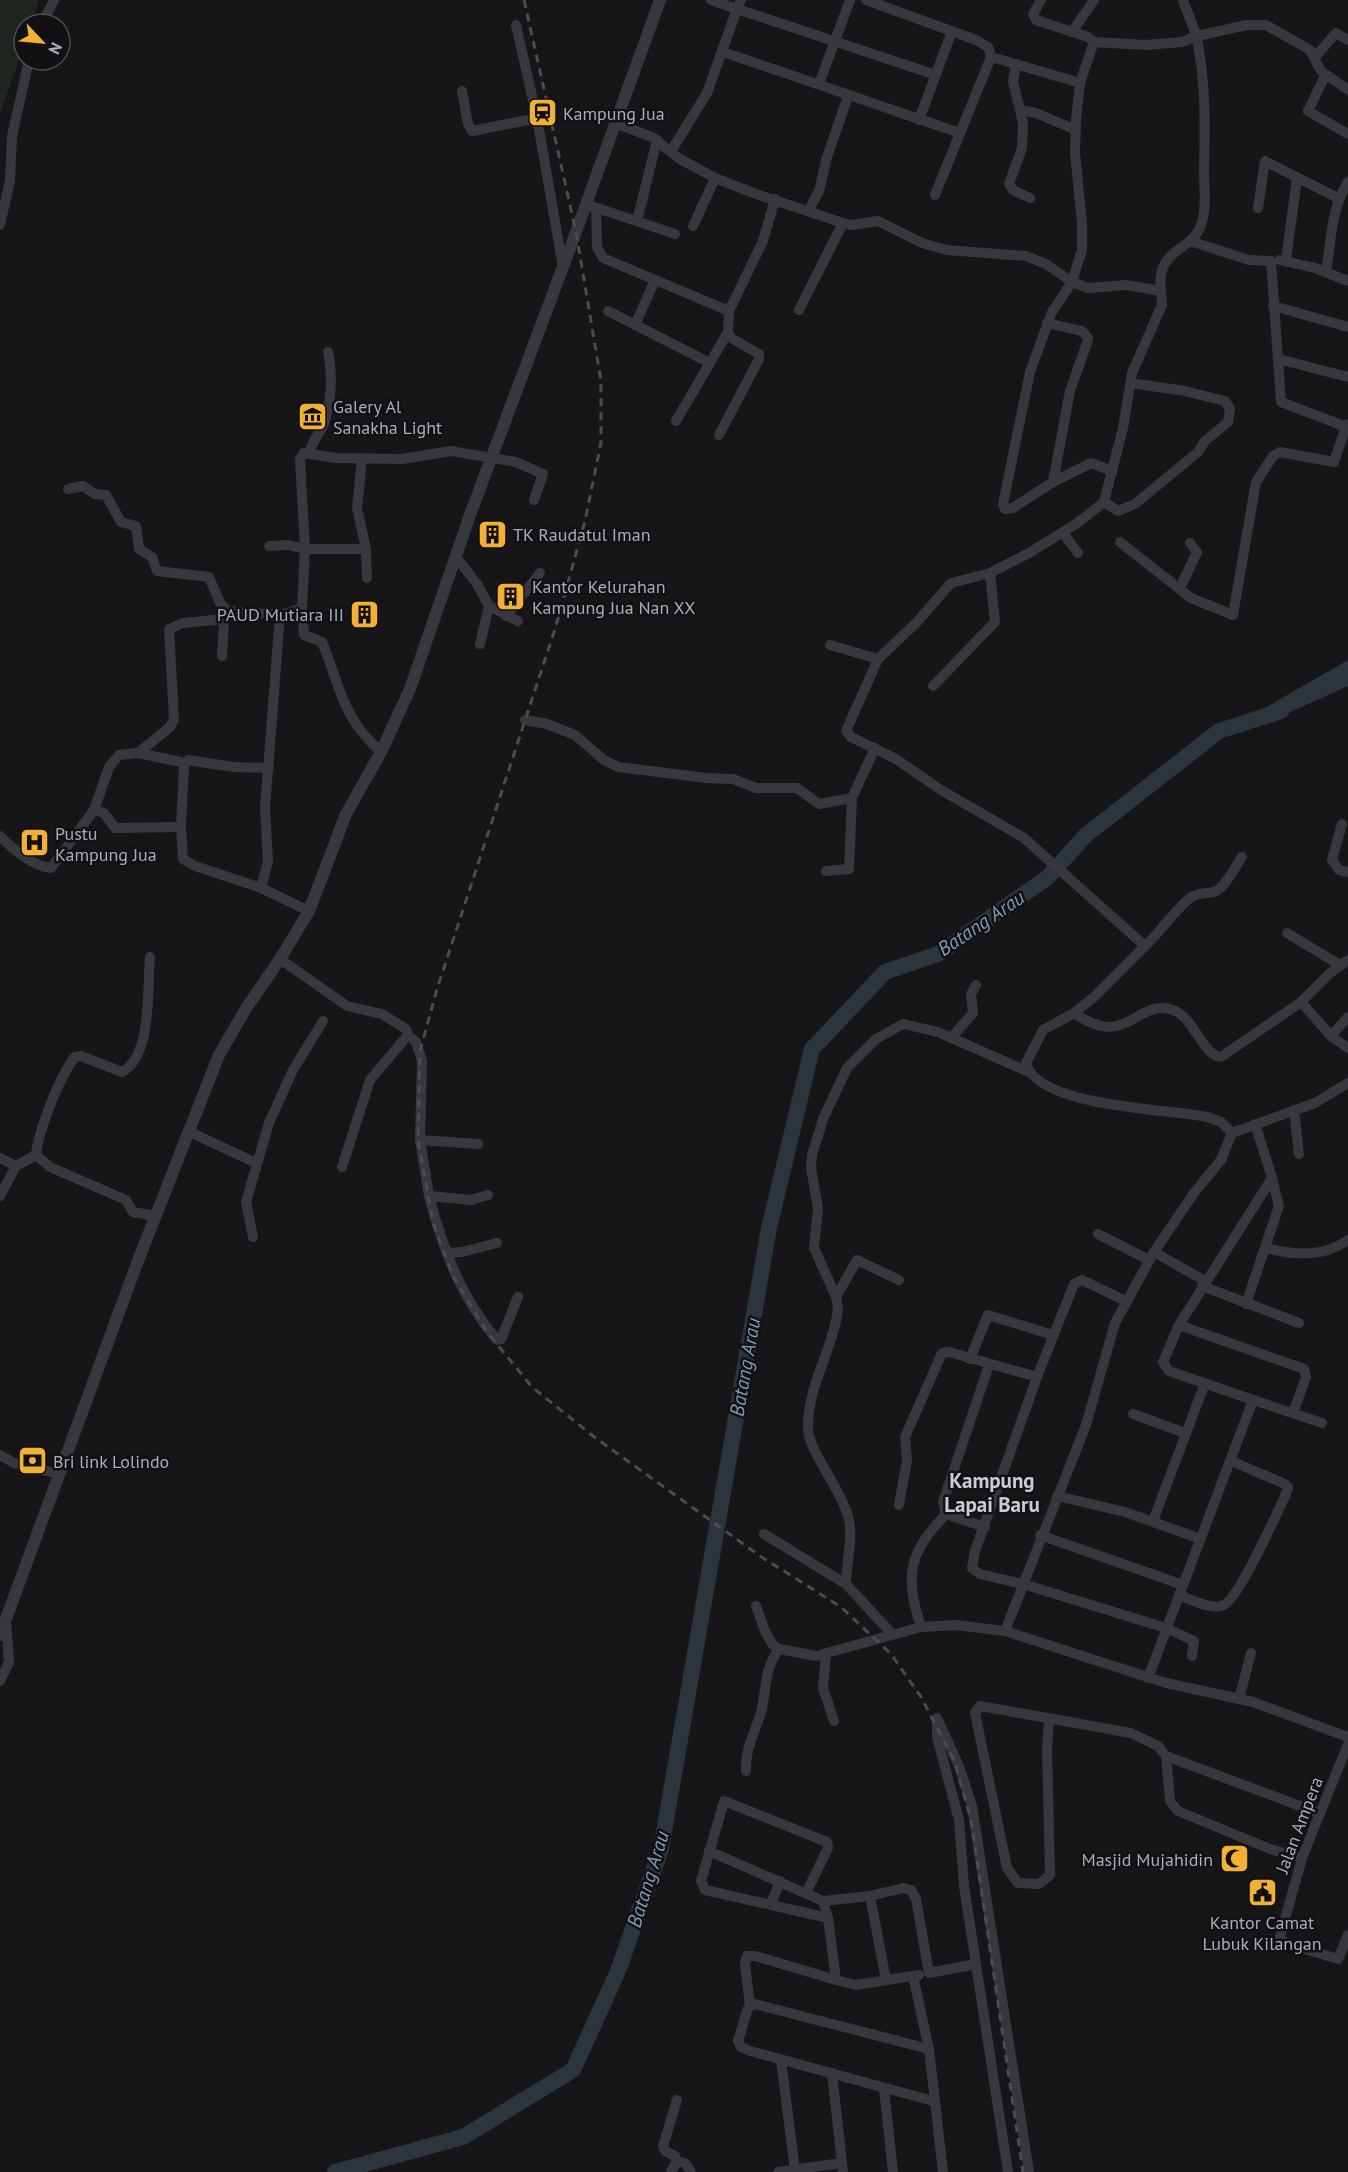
<svg xmlns="http://www.w3.org/2000/svg" width="1348" height="2172" font-family="'PT Sans',sans-serif">
<rect width="100%" height="100%" fill="#161618"/>
<!-- green -->
<polygon fill="#1e261f" points="0,0 39,0 31,24 24,24 24,45 0,114"/>
<!-- water -->
<polygon fill="#2c353c" points="1348,660 1348,686 1264,724 1258,712"/>
<g fill="none" stroke-linecap="round" stroke-linejoin="round">
<!-- river -->
<polyline stroke="#2c353c" stroke-width="16" points="335,2172 463,2137 573,2070 618,1971 661,1849 769,1228 812,1049 885,972 938,954 1047,878 1086,835 1219,731 1281,711"/>
<!-- minor -->
<g stroke="#37383d" stroke-width="10">
<polyline points="711,0 737,9 741,0"/>
<polyline points="866,0 976,40 988,47 991,57"/>
<polyline points="1041,0 1033,14 1036,20 1088,37 1094,42 1080,83 1076,120 1075,153 1082,223 1082,250 1072,282 1052,312 1030,372 1003,504 1005,509 1013,508 1053,482 1070,391 1087,343 1088,338 1082,331 1047,323"/>
<polyline points="42,24 54,0"/>
<polyline points="516,25 537,118"/>
<polyline points="1072,32 1094,0"/>
<polyline points="1094,42 1146,45 1182,42 1197,36 1247,25 1266,25 1310,50 1321,71 1348,90"/>
<polyline points="723,52 960,133"/>
<polyline points="991,57 1016,64"/>
<polyline points="1315,57 1336,33 1348,40"/>
<polyline points="1325,76 1308,111 1348,134"/>
<polyline points="819,84 850,0"/>
<polyline points="462,91 468,124 472,131 537,118 563,267"/>
<polyline points="1020,110 1013,82 1016,64 1080,83"/>
<polyline points="919,120 952,31"/>
<path d="M615 123 652 137 680 159 715 178 756 194 843 223 852 225 878 221 922 243 947 250 1026 256 1046 264 1072 282 1088 288 1126 285 1161 291 1162 305 1132 373 1123 428 1104 502 1076 524 1029 553 990 573 951 583 917 622 878 659 846 731 851 737 896 759 941 790 1024 838 1145 946 1094 997 1074 1013 1043 1030 1026 1063C1036 1107 1170 1109 1207 1117L1221 1122 1232 1133 1315 1103 1348 1083"/>
<polyline points="671,151 707,93 737,9 936,75"/>
<polyline points="935,195 991,57"/>
<polyline points="1030,198 1013,190 1009,184 1022,148 1023,124 1020,110 1036,113 1076,130"/>
<polyline points="591,206 675,234"/>
<polyline points="596,208 597,247 603,258 729,311"/>
<polyline points="1258,208 1265,161 1338,198"/>
<polyline points="809,210 819,191 827,157 848,96"/>
<polyline points="637,221 657,140"/>
<polyline points="0,225 10,181 12,136 29,60"/>
<polyline points="693,226 715,178"/>
<polyline points="1190,241 1249,260 1271,261 1281,402 1344,426 1348,424"/>
<polyline points="1280,260 1315,268 1348,281"/>
<polyline points="1286,260 1297,178"/>
<path d="M1326 272C1331 240 1331 209 1348 182"/>
<path d="M1161 291C1155 248 1192 252 1201 225 1207 208 1204 188 1204 171 1205 126 1206 83 1197 39 1194 26 1187 13 1183 0"/>
<polyline points="1273,306 1348,327"/>
<polyline points="799,310 843,223"/>
<polyline points="608,311 710,363"/>
<polyline points="635,325 655,280"/>
<polyline points="1278,359 1348,377"/>
<polyline points="676,421 728,332"/>
<polyline points="719,435 759,359 759,354 731,338 728,332 729,311 763,241 775,199"/>
<path d="M310 454C311 441 319 435 324 424 332 399 333 377 328 352"/>
<polyline points="362,459 357,508 366,549"/>
<polyline points="1053,482 1091,463 1112,471"/>
<polyline points="68,489 83,486 95,494 106,495 121,522 136,526 139,549 152,557 157,571 209,577 220,603 228,611 280,615 302,608 305,549 300,459 304,453 336,458 402,459 451,451 516,462 543,474 534,500"/>
<polyline points="1104,502 1118,511 1135,504 1198,452 1205,441 1228,422 1230,409 1225,401 1185,391 1130,383"/>
<polyline points="1063,533 1078,553"/>
<polyline points="1120,542 1191,598 1233,615 1256,482 1273,456 1280,452 1334,462 1346,426"/>
<polyline points="269,546 288,545 305,549 366,549 367,578"/>
<polyline points="456,557 477,584 489,606 518,621"/>
<polyline points="1180,588 1197,552 1190,543"/>
<path d="M302 608 304 635 322 642C341 688 341 716 381 752"/>
<polyline points="506,616 540,573"/>
<polyline points="480,644 489,606"/>
<polyline points="830,645 878,659"/>
<polyline points="222,656 224,622 227,614"/>
<polyline points="933,686 995,622 990,573"/>
<polyline points="525,720 547,724 575,735 604,760 618,767 706,778 733,779 756,788 797,788 819,804 852,798 875,748"/>
<polyline points="138,753 170,727 174,719 169,629 183,623 224,619"/>
<polyline points="184,766 181,827 183,859 195,866 261,888 309,911"/>
<polyline points="184,766 188,760 233,767 269,768"/>
<polyline points="94,810 104,813 115,828 181,827"/>
<polyline points="1342,824 1332,860 1339,870 1348,872"/>
<path d="M0 836C11 848 34 867 51 868L94 810 109 767 119 755 138 753 181 762 184 766"/>
<polyline points="826,871 849,869 852,798"/>
<polyline points="261,888 268,861 265,808 280,615"/>
<polyline points="1287,933 1340,965"/>
<path d="M1145 946C1161 931 1173 912 1190 898 1198 891 1207 895 1216 891 1226 886 1235 867 1242 857"/>
<path d="M150 957C147 986 153 1056 122 1072L81 1056 75 1057C60 1075 38 1132 36 1155L50 1167 126 1200 133 1212 156 1216"/>
<polyline points="280,959 347,1006 382,1014 406,1029 408,1035 416,1042 422,1061 420,1140 429,1196 471,1200 488,1195"/>
<polyline points="1301,1002 1331,1036 1348,1048"/>
<path d="M1074 1013C1128 1051 1136 997 1173 1010 1194 1017 1202 1055 1221 1057L1301 1002 1330 973 1348 960"/>
<polyline points="1331,1036 1348,1017"/>
<polyline points="951,1038 973,1013 971,994 976,985"/>
<polyline points="1294,1110 1299,1154"/>
<polyline points="190,1132 256,1163"/>
<polyline points="420,1140 478,1144"/>
<polyline points="0,1158 16,1166"/>
<polyline points="342,1167 370,1080 408,1035"/>
<polyline points="0,1196 16,1166 36,1155"/>
<path d="M429 1196C443 1249 461 1298 497 1340L501 1339 518 1297"/>
<polyline points="1098,1234 1149,1260"/>
<polyline points="253,1237 246,1202 269,1123 293,1070 323,1021"/>
<path d="M1265 1248C1294 1255 1323 1258 1348 1240"/>
<polyline points="1154,1252 1205,1281"/>
<polyline points="447,1253 462,1252 497,1243"/>
<polyline points="1202,1286 1299,1323"/>
<polyline points="836,1297 857,1260 899,1280"/>
<polyline points="1126,1301 1082,1280 1074,1284 1037,1377 975,1551 972,1568 980,1574 1023,1584 1166,1628 1194,1641 1192,1656"/>
<polyline points="1246,1304 1279,1206 1272,1178"/>
<polyline points="1179,1325 1304,1369 1306,1377 1293,1413"/>
<polyline points="970,1359 988,1315 1053,1335"/>
<polyline points="1253,1400 1322,1423"/>
<polyline points="1133,1414 1185,1433"/>
<polyline points="0,1455 14,1463 59,1474"/>
<polyline points="1057,1496 1125,1512 1201,1539"/>
<polyline points="899,1505 907,1460 905,1437 942,1353 949,1352 1037,1377"/>
<polyline points="1153,1521 1205,1383"/>
<polyline points="985,1527 946,1514 943,1502 989,1365"/>
<polyline points="764,1534 846,1584"/>
<polyline points="1040,1535 1183,1585"/>
<path d="M1179 1595C1190 1599 1212 1611 1224 1605 1239 1598 1277 1513 1286 1494L1288 1487 1285 1484 1231 1461"/>
<polyline points="756,1606 765,1631 772,1644 779,1649 816,1656 921,1627 955,1625 1005,1631 1166,1683 1253,1702 1348,1737"/>
<path d="M921 1627C904 1574 909 1553 946 1514"/>
<polyline points="1005,1631 1086,1425 1115,1323 1154,1252 1194,1193 1221,1160 1232,1133"/>
<path d="M892 1634 846 1584C846 1563 854 1537 848 1516 841 1489 809 1452 808 1429 807 1386 833 1350 838 1309L836 1297 814 1248 818 1208 811 1168 812 1155 823 1119 847 1068 876 1039 903 1024 938 1032 1031 1073"/>
<polyline points="826,1655 823,1688 834,1721"/>
<polyline points="1148,1678 1253,1400 1169,1371 1163,1362 1179,1325 1272,1178 1255,1124"/>
<polyline points="0,1681 9,1662 6,1620"/>
<polyline points="1239,1699 1251,1653"/>
<polyline points="937,1718 959,1766 972,1806 1029,2172"/>
<polyline points="1049,1719 1047,1748 1050,1875 1039,1884 1018,1883 1007,1868 975,1713 980,1706 1131,1733 1158,1746 1166,1756 1319,1813"/>
<polyline points="937,1723 937,1737 959,1820 964,1886 1008,2172"/>
<polyline points="1348,1744 1302,1858 1280,1937 1285,1943 1338,1959 1348,1935"/>
<polyline points="1166,1756 1170,1801 1178,1811 1270,1849 1302,1858"/>
<path d="M746 1771C745 1748 755 1733 761 1712 767 1688 764 1669 779 1649"/>
<polyline points="709,1851 823,1901 870,1896 903,1888 911,1890 916,1899 929,1973 976,1964"/>
<polyline points="806,1893 828,1848 827,1842 724,1801 701,1881 705,1890 828,1918 823,1901"/>
<polyline points="870,1896 886,1980"/>
<polyline points="771,1904 780,1881"/>
<polyline points="828,1918 836,1980 856,1985 919,1975"/>
<polyline points="913,1976 929,2049 943,2172"/>
<polyline points="750,2006 745,1964 747,1956 755,1956 836,1980"/>
<polyline points="929,2049 755,2004 748,2008 738,2041 741,2047 750,2051 933,2101"/>
<polyline points="781,2060 795,2170"/>
<polyline points="832,2073 843,2172"/>
<polyline points="884,2089 893,2172"/>
<polyline points="677,2100 663,2146 665,2151 675,2156 677,2161"/>
<polyline points="671,2172 677,2161 685,2163 691,2172"/>
<polyline points="778,2172 842,2163"/>
</g>
<!-- tertiary -->
<polyline stroke="#37383d" stroke-width="12" points="0,1635 139,1258 219,1055 245,1010 280,959 309,911 346,814 381,752 410,689 470,515 576,232 660,0"/>
<!-- rail -->
<polyline stroke="#4a4c52" stroke-width="3" stroke-dasharray="8 6" stroke-linecap="butt" points="524,0 576,232 601,381 601,443 585,521 556,626 437,989 420,1051 418,1140 433,1223 453,1276 487,1332 532,1387 593,1436 760,1556 841,1607 891,1654 921,1697 954,1760 971,1820 1023,2172"/>
</g>
<!-- icons -->
<defs>
<symbol id="station-square" viewBox="-11 -11 22 22"><rect x="-9" y="-9" width="18" height="18" rx="4" fill="#f2b134" stroke="#111113"/><path d="M-3-6H3Q5-6 5-4V2Q5 4 3 4L4.5 6H3L1.5 4h-3L-3 6H-4.5L-3 4Q-5 4-5 2V-4Q-5-6-3-6ZM-3.5-4v3h7v-3ZM-3.5 1v1.5H-2V1ZM2 1v1.5H3.5V1Z" fill="#111"/></symbol>
<symbol id="museum-square" viewBox="-11 -11 22 22"><rect x="-9" y="-9" width="18" height="18" rx="4" fill="#f2b134" stroke="#111113"/><path d="M0-6L6-3V-2H-6V-3ZM-5-1h2V3h-2ZM-1-1h2V3h-2ZM3-1h2V3H3ZM-6 4H6V6H-6Z" fill="#111"/></symbol>
<symbol id="building-square" viewBox="-11 -11 22 22"><rect x="-9" y="-9" width="18" height="18" rx="4" fill="#f2b134" stroke="#111113"/><path d="M-4-6H4V6H1V3H-1V6H-4ZM-2.5-4.3h1.7v1.8h-1.7ZM.8-4.3h1.7v1.8H.8ZM-2.5-1h1.7V.8h-1.7ZM.8-1h1.7V.8H.8Z" fill="#111"/></symbol>
<symbol id="hospital-square" viewBox="-11 -11 22 22"><rect x="-9" y="-9" width="18" height="18" rx="4" fill="#f2b134" stroke="#111113"/><path d="M-5-5h3v3.5h4V-5h3V5h-3V1.5h-4V5h-3Z" fill="#111"/></symbol>
<symbol id="bank-square" viewBox="-11 -11 22 22"><rect x="-9" y="-9" width="18" height="18" rx="4" fill="#f2b134" stroke="#111113"/><path d="M-6-4H6V4H-6ZM0-2.3a2.3 2.3 0 1 0 0 4.6a2.3 2.3 0 1 0 0-4.6Z" fill="#111"/></symbol>
<symbol id="mosque-square" viewBox="-11 -11 22 22"><rect x="-9" y="-9" width="18" height="18" rx="4" fill="#f2b134" stroke="#111113"/><path d="M3.5-4.9A6 6 0 1 0 3.5 4.9A5 5 0 1 1 3.5-4.9Z" fill="#111"/></symbol>
<symbol id="civic-square" viewBox="-11 -11 22 22"><rect x="-9" y="-9" width="18" height="18" rx="4" fill="#f2b134" stroke="#111113"/><path d="M-.6-6.5H3V-4.5H.6V-3L4-1V1h2V6H-6V1h2V-1L-.6-3ZM-1.2 2.5V6h2.4V2.5Z" fill="#111"/></symbol>
</defs>
<g fill-rule="evenodd">
<use href="#station-square" x="526" y="96" width="33" height="33"/>
<use href="#museum-square" x="296" y="400" width="33" height="33"/>
<use href="#building-square" x="476" y="518" width="33" height="33"/>
<use href="#building-square" x="494" y="580" width="33" height="33"/>
<use href="#building-square" x="348" y="598" width="33" height="33"/>
<use href="#hospital-square" x="18" y="826" width="33" height="33"/>
<use href="#bank-square" x="16" y="1444" width="33" height="33"/>
<use href="#mosque-square" x="1218" y="1842" width="33" height="33"/>
<use href="#civic-square" x="1246" y="1876" width="33" height="33"/>
</g>
<g text-anchor="middle" dominant-baseline="central" stroke-width="5" stroke-linejoin="round" paint-order="stroke">
<!-- poi labels -->
<g font-size="18" fill="#a8adb8" stroke="#111113" text-anchor="start">
<text x="563" y="113">Kampung Jua</text>
<text x="333" y="406">Galery Al<tspan x="333" dy="21">Sanakha Light</tspan></text>
<text x="513" y="534">TK Raudatul Iman</text>
<text x="532" y="586">Kantor Kelurahan<tspan x="532" dy="21">Kampung Jua Nan XX</tspan></text>
<text x="344" y="614" text-anchor="end">PAUD Mutiara III</text>
<text x="55" y="833">Pustu<tspan x="55" dy="21">Kampung Jua</tspan></text>
<text x="53" y="1461">Bri link Lolindo</text>
<text x="1213" y="1859" text-anchor="end">Masjid Mujahidin</text>
<text x="1262" y="1922" text-anchor="middle">Kantor Camat<tspan x="1262" dy="21">Lubuk Kilangan</tspan></text>
</g>
<!-- street labels -->
<g font-size="18" fill="#a8adb8" stroke="#111113">
<text transform="translate(1299 1825) rotate(-69)">Jalan Ampera</text>
</g>
<!-- water labels -->
<g font-size="20" font-style="italic" fill="#7f9bb3" stroke="#111113">
<text transform="translate(981 923) rotate(-34)">Batang Arau</text>
<text transform="translate(745 1367) rotate(-80)">Batang Arau</text>
<text transform="translate(648 1879) rotate(-73)">Batang Arau</text>
</g>
<!-- quarter labels -->
<g font-size="21" font-weight="bold" fill="#c9ccd4" stroke="#111113">
<text x="992" y="1480">Kampung<tspan x="992" dy="24">Lapai Baru</tspan></text>
</g>
</g>
<!-- north arrow -->
<g transform="translate(42 42) rotate(116)"><circle r="28" fill="#111113" stroke="#4d4f55" stroke-width="1.5"/>
<path d="M0-4.5L10 22L0 15L-10 22Z" fill="#f2b134"/>
<text y="-9" font-size="16" font-weight="bold" text-anchor="middle" fill="#a8adb8">N</text>
</g>
</svg>
